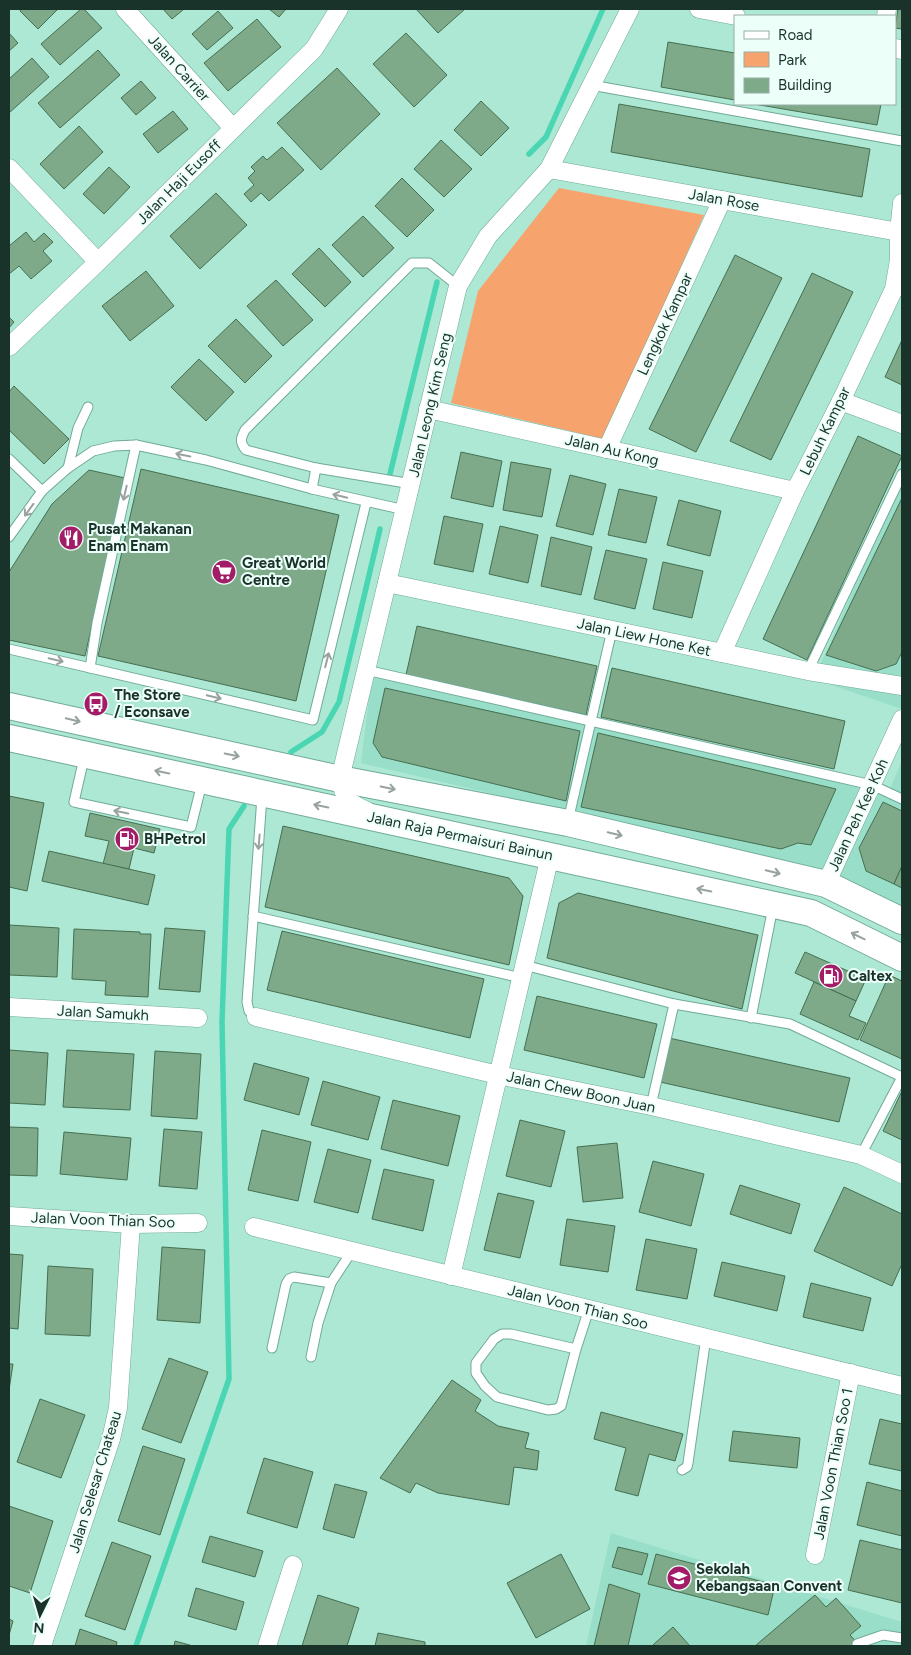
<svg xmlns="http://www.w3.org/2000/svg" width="911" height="1655" font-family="Figtree,sans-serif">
<rect width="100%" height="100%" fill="#ace8d4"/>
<!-- built -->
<g fill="#98dec8">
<polygon points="902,479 902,709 814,679"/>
<polygon points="373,667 889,791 902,761 902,914 733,850 361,763"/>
<polygon points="611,1533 902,1622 902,1646 586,1646"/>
</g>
<!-- green -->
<polygon fill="#f7a36e" points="559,188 704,215 604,439 451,403 478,291"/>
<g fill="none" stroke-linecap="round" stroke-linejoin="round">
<!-- stream -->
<g stroke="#4bd6b3" stroke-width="5.5">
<polyline points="529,154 546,137 603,9"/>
<polyline points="390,474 437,282"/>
<polyline points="291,752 322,732 339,702 380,529"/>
<polyline points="136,1646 229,1379 222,1022 229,829 244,806"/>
</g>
</g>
<!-- building -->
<g fill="#7eaa8a" stroke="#456f51">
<polygon points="21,9 58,9 38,29 20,11"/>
<polygon points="81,9 84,9 102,28 60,65 41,44"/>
<polygon points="163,9 184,9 172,19"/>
<polygon points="269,9 286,9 279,17"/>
<polygon points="416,9 465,9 438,33"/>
<polygon points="898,9 902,9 902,29 895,28"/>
<polygon points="218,11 233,28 207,50 192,34"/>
<polygon points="257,19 281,47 228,91 204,63"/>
<polygon points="9,33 18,43 9,51"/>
<polygon points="406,33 447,75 414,107 373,64"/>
<polygon points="668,42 735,53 735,100 661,87"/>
<polygon points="98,50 120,75 60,128 38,103"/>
<polygon points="32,58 49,77 9,113 9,79"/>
<polygon points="337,68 380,114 321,170 277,123"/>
<polygon points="141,81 156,98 136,115 121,98"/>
<polygon points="481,101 509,128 481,156 454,130"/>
<polygon points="619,104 870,149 862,197 611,152"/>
<polygon points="754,104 881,104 877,125"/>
<polygon points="173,111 188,129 158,153 143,134"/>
<polygon points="79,126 103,152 64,189 40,164"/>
<polygon points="441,140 472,169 444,197 414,169"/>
<polygon points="282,147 304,170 269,201 261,193 251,202 244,194 254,185 248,178 255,171 251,167 263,156 267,160"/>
<polygon points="109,167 130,187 104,214 83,194"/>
<polygon points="402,178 434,210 407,237 375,206"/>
<polygon points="216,193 247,225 200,269 170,236"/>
<polygon points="363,216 394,248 363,277 332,245"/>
<polygon points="26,232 34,242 44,233 53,242 43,251 52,261 31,279 19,266 9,274 9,246"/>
<polygon points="319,248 351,282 325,307 292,274"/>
<polygon points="735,255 782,278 696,452 649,429"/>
<polygon points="146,271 174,306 130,341 102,306"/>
<polygon points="812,273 853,292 771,460 730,441"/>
<polygon points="276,280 313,320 283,346 247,306"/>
<polygon points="9,317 14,322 9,328"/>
<polygon points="236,319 272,356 245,383 208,346"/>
<polygon points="902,340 902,385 885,377"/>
<polygon points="199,359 234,392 206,421 171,387"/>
<polygon points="14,386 69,439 44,464 9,430 9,392"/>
<polygon points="858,436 902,456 807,660 763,639"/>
<polygon points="461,452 502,461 493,507 451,498"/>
<polygon points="511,462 551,469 542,517 503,510"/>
<polygon points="141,469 339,515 296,701 98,656"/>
<polygon points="89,470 125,478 85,656 9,640 9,572 52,504"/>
<polygon points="570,475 606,484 593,535 556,526"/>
<polygon points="619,489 657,497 646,543 608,535"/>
<polygon points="902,498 902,652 896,664 876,671 826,655"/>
<polygon points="679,500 721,511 710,556 667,545"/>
<polygon points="444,516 483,524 473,572 434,564"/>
<polygon points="500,526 538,535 528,583 489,574"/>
<polygon points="551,537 592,547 581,595 541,586"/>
<polygon points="606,550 647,559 635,609 594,599"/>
<polygon points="663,562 703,571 692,618 653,609"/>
<polygon points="417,626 597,666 586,715 406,675"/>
<polygon points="612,668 845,721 834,769 601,717"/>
<polygon points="385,688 580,731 566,801 382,757 373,743"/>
<polygon points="598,733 836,789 811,845 798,843 781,849 581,807"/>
<polygon points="9,796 44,803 27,891 9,887"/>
<polygon points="883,802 902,811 902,866 894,884 866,871 859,848"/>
<polygon points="90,813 160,829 154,853 134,848 129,869 103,864 109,841 85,836"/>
<polygon points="283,826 509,878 523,896 509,965 265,907"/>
<polygon points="49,851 155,875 148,905 42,881"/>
<polygon points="902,866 902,888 894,884"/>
<polygon points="578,893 758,935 742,1009 547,958 559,903"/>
<polygon points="9,925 59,928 57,977 9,975"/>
<polygon points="165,928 205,931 200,992 159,989"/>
<polygon points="74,929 140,932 140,934 151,934 148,997 105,995 106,981 72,979"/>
<polygon points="282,931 484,979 470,1038 267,990"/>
<polygon points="805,952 866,979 856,1001 795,973"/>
<polygon points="889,975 902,981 902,1059 860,1040"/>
<polygon points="814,982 856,1001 849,1016 866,1023 858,1040 800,1014"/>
<polygon points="537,996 657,1024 644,1078 524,1050"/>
<polygon points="669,1038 850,1078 839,1122 660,1082"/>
<polygon points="9,1050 48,1053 45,1105 9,1103"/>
<polygon points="67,1050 134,1054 130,1110 63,1107"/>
<polygon points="155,1051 201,1054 197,1119 151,1116"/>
<polygon points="254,1063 309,1078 299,1115 244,1100"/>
<polygon points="323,1081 380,1097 368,1140 311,1125"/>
<polygon points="902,1091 902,1140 883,1131"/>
<polygon points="393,1100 460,1116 448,1166 381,1149"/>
<polygon points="520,1120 565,1131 551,1187 506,1176"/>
<polygon points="9,1127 38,1128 37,1176 9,1175"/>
<polygon points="164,1129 202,1132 197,1189 159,1186"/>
<polygon points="262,1130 311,1142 298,1201 248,1190"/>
<polygon points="64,1132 131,1138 127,1180 60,1174"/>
<polygon points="617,1143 623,1198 583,1202 577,1147"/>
<polygon points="328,1149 371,1160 358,1213 314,1202"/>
<polygon points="653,1161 704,1174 691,1226 639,1212"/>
<polygon points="384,1169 434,1180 423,1231 372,1219"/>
<polygon points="740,1185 800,1204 791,1234 730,1214"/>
<polygon points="844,1187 902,1214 902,1264 892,1286 814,1251"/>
<polygon points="498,1193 534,1201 520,1258 484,1250"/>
<polygon points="567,1219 615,1226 608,1272 560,1265"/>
<polygon points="646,1239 697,1249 687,1299 636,1290"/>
<polygon points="162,1247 205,1250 200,1323 157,1320"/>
<polygon points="9,1254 23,1255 18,1329 9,1328"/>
<polygon points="722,1262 785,1276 777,1311 714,1296"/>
<polygon points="48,1266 93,1269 90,1336 45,1334"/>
<polygon points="811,1283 871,1298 863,1331 803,1317"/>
<polygon points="169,1358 208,1372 181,1443 142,1429"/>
<polygon points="9,1364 13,1364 9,1390"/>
<polygon points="452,1380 481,1400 475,1411 498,1426 529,1433 525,1448 539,1451 537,1470 514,1467 509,1505 438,1493 416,1483 410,1493 380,1478"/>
<polygon points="40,1399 85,1415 61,1478 17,1462"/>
<polygon points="601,1412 683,1434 675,1461 649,1454 638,1496 615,1490 626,1448 594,1439"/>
<polygon points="880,1419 902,1424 902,1471 869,1464"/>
<polygon points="733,1431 800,1438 797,1468 729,1461"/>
<polygon points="143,1446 185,1459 160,1535 118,1521"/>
<polygon points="264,1458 313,1472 297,1528 247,1513"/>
<polygon points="867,1482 902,1491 902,1536 857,1525"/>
<polygon points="335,1484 367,1492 354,1538 323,1529"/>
<polygon points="9,1506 53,1521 30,1593 9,1586"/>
<polygon points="210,1536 263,1551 255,1577 202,1562"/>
<polygon points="860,1540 902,1550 902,1603 848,1590"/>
<polygon points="112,1542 151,1556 125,1630 85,1616"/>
<polygon points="618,1547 648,1554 642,1575 612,1567"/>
<polygon points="561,1554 590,1609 536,1638 507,1583"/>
<polygon points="656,1554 775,1585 768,1615 648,1584"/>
<polygon points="609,1584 640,1594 628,1646 594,1646"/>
<polygon points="196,1588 244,1602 236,1630 188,1616"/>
<polygon points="318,1595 359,1608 347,1646 302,1646"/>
<polygon points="815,1595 826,1607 836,1598 861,1626 850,1635 860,1646 755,1646"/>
<polygon points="9,1619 13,1621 9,1635"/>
<polygon points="673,1627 690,1646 654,1646 653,1645"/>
<polygon points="80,1629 117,1642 116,1646 75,1646"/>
<polygon points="378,1633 425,1642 425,1646 375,1646"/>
<polygon points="175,1641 193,1646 174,1646"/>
</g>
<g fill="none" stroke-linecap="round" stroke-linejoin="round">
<defs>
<g id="lane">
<polyline points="591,85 902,141"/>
<polyline points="9,459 42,491"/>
<polyline points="68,468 78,428 88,407"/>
<path d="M412 484 316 468 246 450C239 442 241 438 245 430L412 263H429L458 286"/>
<polyline points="312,489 316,468"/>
<polyline points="9,537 42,491 68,468 93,451 114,446 136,445 206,460 312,489 405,510"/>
<polyline points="9,649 313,720 366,503"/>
<polyline points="90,668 97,623 136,445"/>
<polyline points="366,670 872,785 902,799"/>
<polyline points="808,671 902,474"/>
<polyline points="84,758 74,802 191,827 202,783"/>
<polyline points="568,821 612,630"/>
<polyline points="253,916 521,978"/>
<polyline points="524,965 674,1004 790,1024 902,1077"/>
<polyline points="256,1017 249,1011 247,1002 262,797"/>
<polyline points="751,1018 773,907"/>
<polyline points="651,1106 674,1004"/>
<polyline points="861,1155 902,1077"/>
<polyline points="272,1348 286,1284 289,1279 294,1277 331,1283"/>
<polyline points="576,1349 511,1334 502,1334 494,1339 476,1363 476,1373 485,1386 497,1397 548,1410 556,1409 561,1406 576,1349 589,1309"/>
<polyline points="311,1357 318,1323 331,1283 352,1251"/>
<polyline points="682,1470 687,1467 688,1463 706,1337"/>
<polyline points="857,1644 883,1635 902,1638"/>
</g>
<g id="street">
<polyline points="125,9 233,128"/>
<polyline points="699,9 736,16"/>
<polyline points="886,16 887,9"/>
<polyline points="895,48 902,50"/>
<polyline points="9,168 98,262"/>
<polyline points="549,169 899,232"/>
<polyline points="9,347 98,262 314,49 339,9"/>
<polyline points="841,401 902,424"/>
<polyline points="428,409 795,491"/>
<polyline points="607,449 722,200"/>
<polyline points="387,583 808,671 902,686"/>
<polyline points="722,653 795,491 841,401 894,289 899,260 899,232 902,203"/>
<path d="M367 811C349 803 344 799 340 779L458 286 488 236 549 169 630 9"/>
<polyline points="826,884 902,719"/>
<polyline points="9,1007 198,1018"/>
<polyline points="256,1017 498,1075 651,1106 861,1155 902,1174"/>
<polyline points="9,1216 131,1224 198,1223"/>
<polyline points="254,1227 902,1386"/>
<polyline points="451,1276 550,856"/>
<polyline points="815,1555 851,1373"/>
<polyline points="42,1646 111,1439 118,1408 131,1224"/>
<polyline points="267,1646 293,1565"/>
</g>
<g id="primary">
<polyline points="9,706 340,779 568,823 826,884 902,921"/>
<polyline points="9,738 811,913 902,958"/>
</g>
</defs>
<!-- lane casing -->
<use href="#lane" stroke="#70aa98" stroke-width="11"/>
<!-- street casing -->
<use href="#street" stroke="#70aa98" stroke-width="19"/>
<!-- primary casing -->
<use href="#primary" stroke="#70aa98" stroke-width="28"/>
<!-- lane -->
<use href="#lane" stroke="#fff" stroke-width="9"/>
<!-- street -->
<use href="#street" stroke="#fff" stroke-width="18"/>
<!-- primary -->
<use href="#primary" stroke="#fff" stroke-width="26"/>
</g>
<!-- one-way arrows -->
<defs><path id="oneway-shaft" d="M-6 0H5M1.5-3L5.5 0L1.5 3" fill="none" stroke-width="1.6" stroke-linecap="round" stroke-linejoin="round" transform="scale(1.25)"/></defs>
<g stroke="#98a39f">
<use href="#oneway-shaft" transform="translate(183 455) rotate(-168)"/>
<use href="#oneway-shaft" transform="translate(125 493) rotate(103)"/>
<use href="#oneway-shaft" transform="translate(340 496) rotate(-166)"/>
<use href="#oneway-shaft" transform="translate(29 510) rotate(126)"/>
<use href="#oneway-shaft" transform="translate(56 660) rotate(13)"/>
<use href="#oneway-shaft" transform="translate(327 660) rotate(-76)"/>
<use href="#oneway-shaft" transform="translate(214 697) rotate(13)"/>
<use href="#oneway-shaft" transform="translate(73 720) rotate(13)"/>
<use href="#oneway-shaft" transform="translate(232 755) rotate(12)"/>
<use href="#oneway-shaft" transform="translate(162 772) rotate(-168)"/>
<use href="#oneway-shaft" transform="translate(388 788) rotate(11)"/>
<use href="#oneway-shaft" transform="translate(321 806) rotate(-168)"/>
<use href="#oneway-shaft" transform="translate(121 812) rotate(-168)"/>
<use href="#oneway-shaft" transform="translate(615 834) rotate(13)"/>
<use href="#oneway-shaft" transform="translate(259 842) rotate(95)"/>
<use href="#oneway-shaft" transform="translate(773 872) rotate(13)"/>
<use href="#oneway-shaft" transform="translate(704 890) rotate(-168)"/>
<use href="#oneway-shaft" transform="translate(858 936) rotate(-154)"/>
</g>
<!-- icons -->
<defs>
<symbol id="restaurant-disc" viewBox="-11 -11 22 22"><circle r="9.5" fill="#a31c67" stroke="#edfff9"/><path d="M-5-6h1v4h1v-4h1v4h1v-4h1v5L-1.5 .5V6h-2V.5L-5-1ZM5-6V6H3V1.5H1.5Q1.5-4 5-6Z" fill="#fff"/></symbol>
<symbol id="supermarket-disc" viewBox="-11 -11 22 22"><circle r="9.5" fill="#a31c67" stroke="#edfff9"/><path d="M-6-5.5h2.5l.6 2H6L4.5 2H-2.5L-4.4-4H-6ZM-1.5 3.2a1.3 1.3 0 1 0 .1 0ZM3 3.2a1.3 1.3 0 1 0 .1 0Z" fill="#fff"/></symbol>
<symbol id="bus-disc" viewBox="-11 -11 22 22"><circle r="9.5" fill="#a31c67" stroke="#edfff9"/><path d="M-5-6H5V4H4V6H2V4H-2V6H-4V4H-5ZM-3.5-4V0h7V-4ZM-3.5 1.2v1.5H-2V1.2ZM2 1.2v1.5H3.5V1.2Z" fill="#fff"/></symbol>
<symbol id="fuel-disc" viewBox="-11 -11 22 22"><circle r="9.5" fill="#a31c67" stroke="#edfff9"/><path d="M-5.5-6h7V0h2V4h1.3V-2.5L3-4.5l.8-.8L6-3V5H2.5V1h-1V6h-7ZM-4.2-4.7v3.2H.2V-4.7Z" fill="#fff"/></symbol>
<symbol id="school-disc" viewBox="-11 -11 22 22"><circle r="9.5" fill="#a31c67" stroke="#edfff9"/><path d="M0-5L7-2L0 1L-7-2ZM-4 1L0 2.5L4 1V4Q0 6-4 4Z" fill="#fff"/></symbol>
</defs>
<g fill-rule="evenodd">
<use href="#restaurant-disc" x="57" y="524" width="28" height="28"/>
<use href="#supermarket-disc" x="210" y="558" width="28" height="28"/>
<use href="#bus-disc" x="82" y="690" width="28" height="28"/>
<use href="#fuel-disc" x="113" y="825" width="28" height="28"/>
<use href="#fuel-disc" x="817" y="962" width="28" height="28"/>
<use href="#school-disc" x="665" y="1564" width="28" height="28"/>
</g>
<g text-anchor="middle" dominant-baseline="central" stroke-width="4" stroke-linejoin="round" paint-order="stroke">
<!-- street labels -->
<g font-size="15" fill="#19322a" stroke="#edfff9">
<text transform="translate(179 68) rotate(48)">Jalan Carrier</text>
<text transform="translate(179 182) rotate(-45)">Jalan Haji Eusoff</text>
<text transform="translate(724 200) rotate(10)">Jalan Rose</text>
<text transform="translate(665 324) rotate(-65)">Lengkok Kampar</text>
<text transform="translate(430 405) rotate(-77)">Jalan Leong Kim Seng</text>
<text transform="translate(825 431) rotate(-64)">Lebuh Kampar</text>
<text transform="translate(612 450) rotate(13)">Jalan Au Kong</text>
<text transform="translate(644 637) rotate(12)">Jalan Liew Hone Ket</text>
<text transform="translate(858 815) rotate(-65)">Jalan Peh Kee Koh</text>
<text transform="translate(460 836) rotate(12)">Jalan Raja Permaisuri Bainun</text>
<text transform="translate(103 1013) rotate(3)">Jalan Samukh</text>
<text transform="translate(581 1092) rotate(12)">Jalan Chew Boon Juan</text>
<text transform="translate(103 1220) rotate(2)">Jalan Voon Thian Soo</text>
<text transform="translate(578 1307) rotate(14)">Jalan Voon Thian Soo</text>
<text transform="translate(833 1464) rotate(-79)">Jalan Voon Thian Soo 1</text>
<text transform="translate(95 1482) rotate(-73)">Jalan Selesar Chateau</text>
</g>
<!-- poi labels -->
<g font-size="15" font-weight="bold" fill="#19322a" stroke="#edfff9" text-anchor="start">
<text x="88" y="529">Pusat Makanan<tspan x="88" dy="17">Enam Enam</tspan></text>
<text x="242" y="563">Great World<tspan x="242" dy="17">Centre</tspan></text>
<text x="114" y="695">The Store<tspan x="114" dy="17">/ Econsave</tspan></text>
<text x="144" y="839">BHPetrol</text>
<text x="848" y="976">Caltex</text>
<text x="696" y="1569">Sekolah<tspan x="696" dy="17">Kebangsaan Convent</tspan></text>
</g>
</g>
<!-- border -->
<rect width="911" height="1655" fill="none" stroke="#19322a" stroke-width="20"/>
<!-- legend -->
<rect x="734" y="15" width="162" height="90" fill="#edfff9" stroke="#98ada6"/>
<rect x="744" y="31" width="25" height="8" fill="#ffffff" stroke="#98ada6"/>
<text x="778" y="40" font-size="15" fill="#19322a">Road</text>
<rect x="744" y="52" width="25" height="15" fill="#f7a36e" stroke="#98ada6"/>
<text x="778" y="65" font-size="15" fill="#19322a">Park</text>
<rect x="744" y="78" width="25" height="15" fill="#7eaa8a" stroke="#98ada6"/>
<text x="778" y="90" font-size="15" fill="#19322a">Building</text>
<!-- north arrow -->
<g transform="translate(40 1615) rotate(185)" stroke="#edfff9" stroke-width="4" paint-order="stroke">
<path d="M0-4L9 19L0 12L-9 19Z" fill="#19322a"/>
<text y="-8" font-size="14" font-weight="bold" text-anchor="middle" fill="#19322a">N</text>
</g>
</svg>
